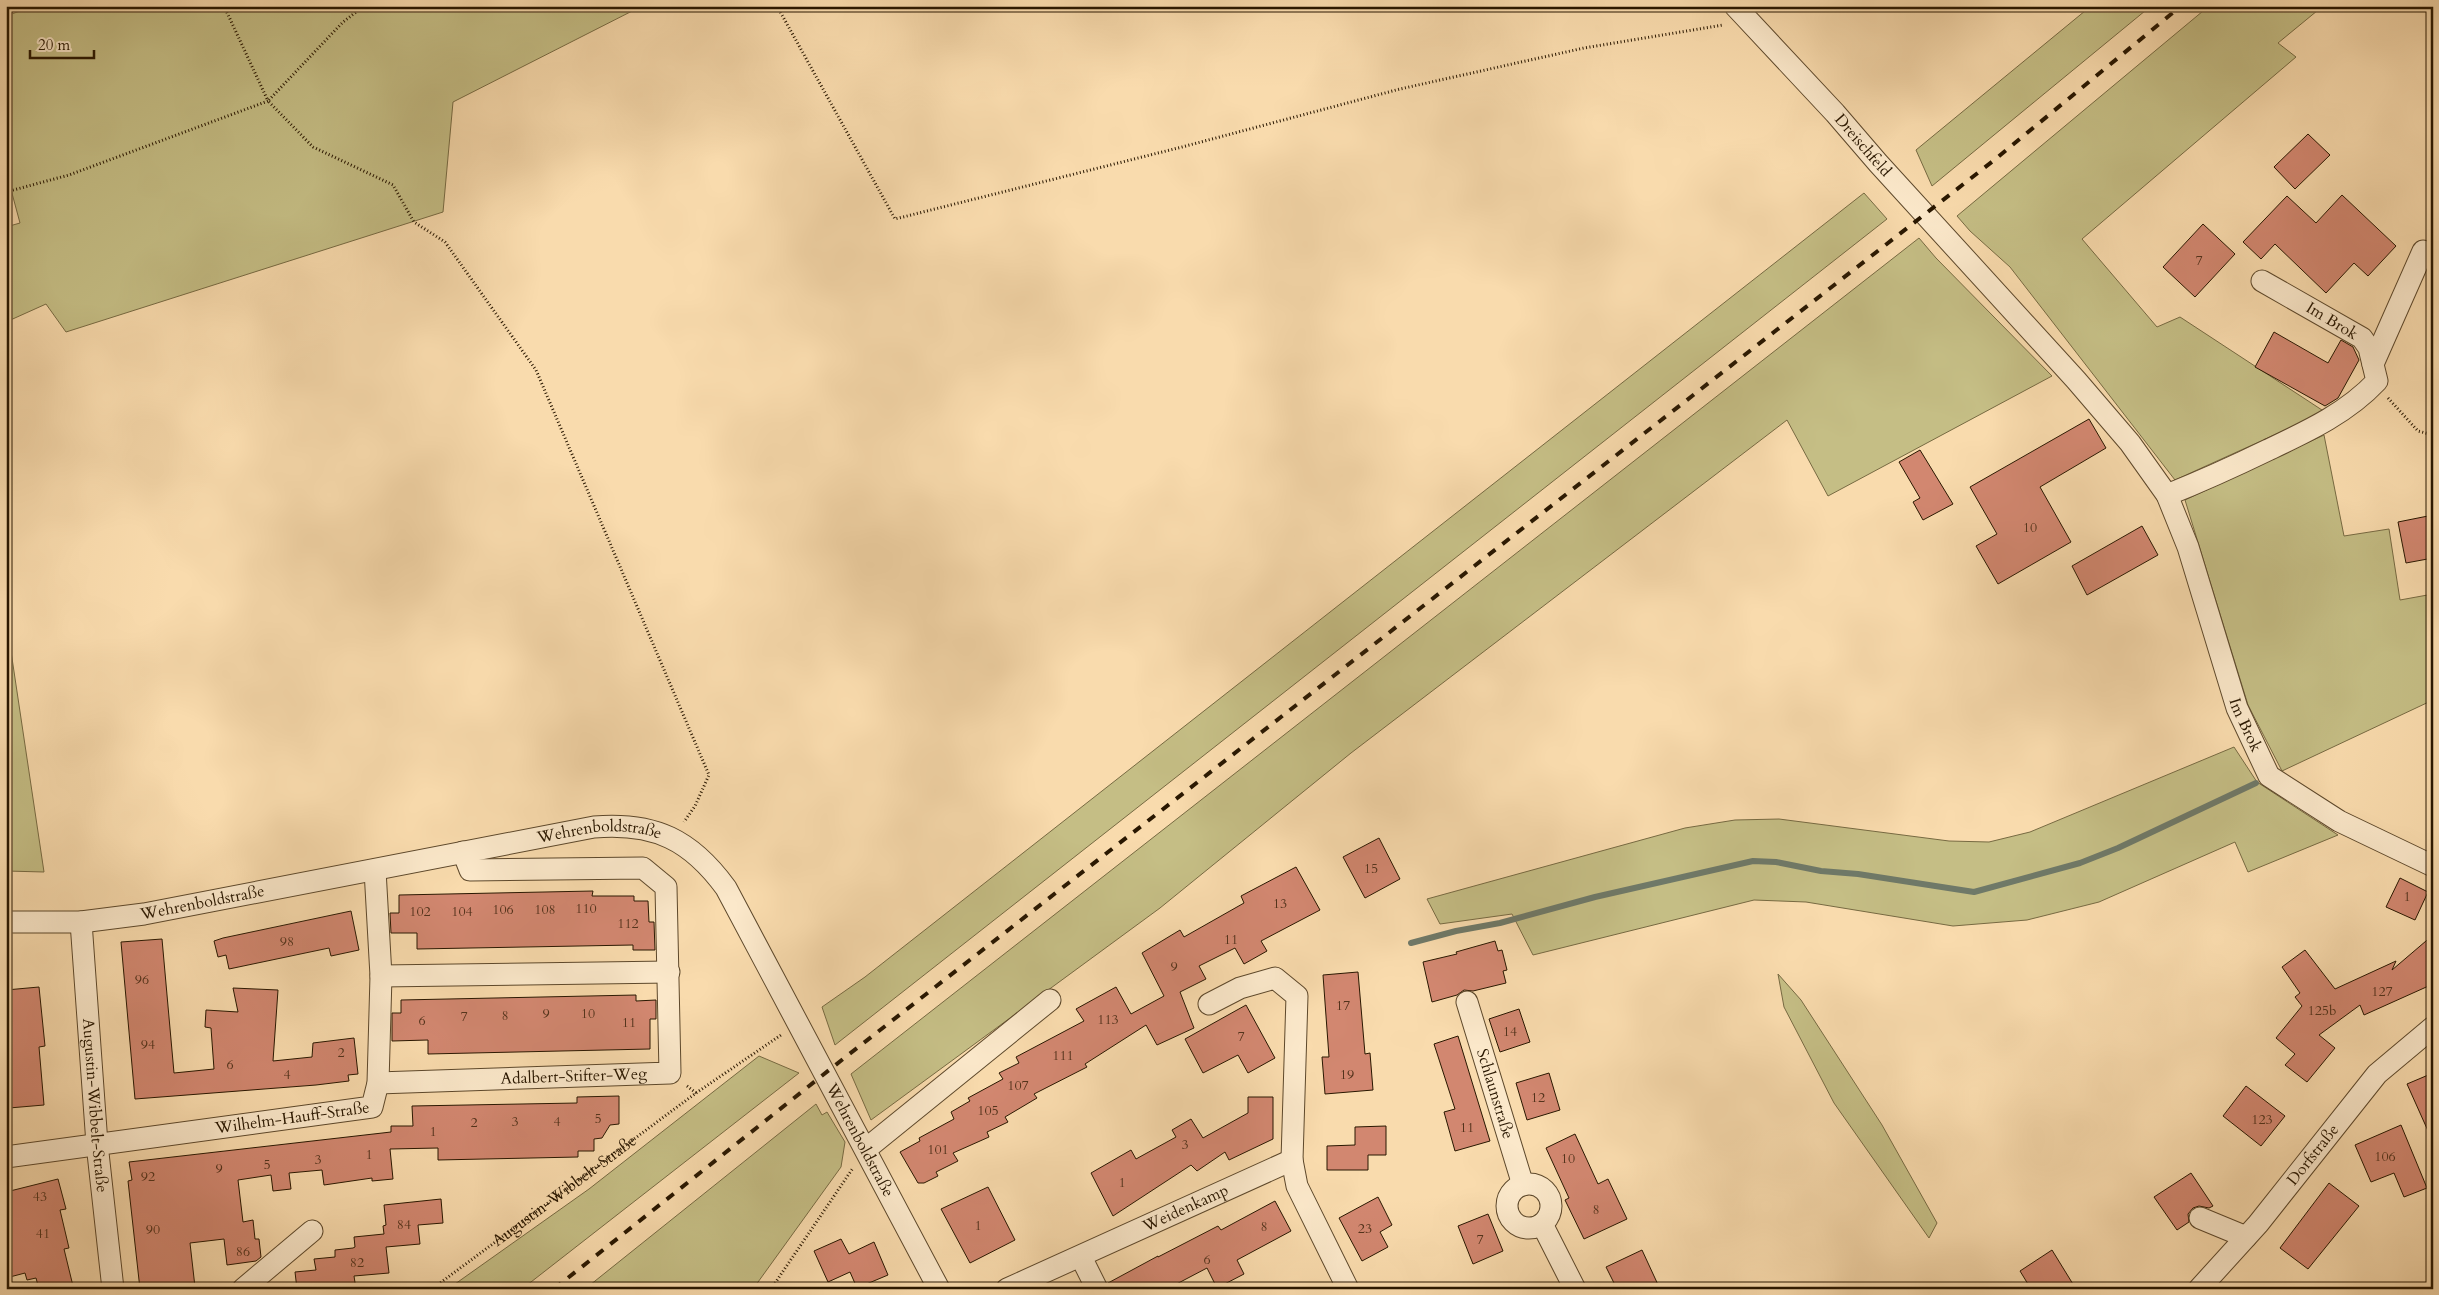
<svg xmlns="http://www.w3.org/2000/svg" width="2439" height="1295" font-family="Cardo,serif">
<rect width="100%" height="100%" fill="#f9dbad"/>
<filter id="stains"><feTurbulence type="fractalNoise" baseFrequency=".004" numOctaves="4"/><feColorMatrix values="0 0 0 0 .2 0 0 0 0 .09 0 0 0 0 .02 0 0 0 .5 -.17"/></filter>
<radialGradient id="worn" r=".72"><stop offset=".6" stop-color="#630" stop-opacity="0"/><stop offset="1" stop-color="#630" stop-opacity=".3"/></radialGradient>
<!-- green -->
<g fill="#c5be85" stroke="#776a42">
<polygon points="34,6 642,6 453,102 443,212 66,332 46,304 6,322 6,227 20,223 6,171 6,16"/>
<polygon points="2091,6 2151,6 1932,186 1916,150"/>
<polygon points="2209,6 2323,6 2278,43 2296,57 2082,239 2157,327 2180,317 2325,412 2175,480 2010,267 1970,231 1957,216"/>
<polygon points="1864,193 1887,219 835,1045 822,1007 865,977"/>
<polygon points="1919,238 1936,258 2052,376 1828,496 1787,420 1351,753 1160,908 871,1120 851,1074"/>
<polygon points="2324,435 2344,536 2389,529 2400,600 2433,594 2433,700 2282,771 2248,705 2185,500"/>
<polygon points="6,618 44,872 6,871"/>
<polygon points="2234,747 2257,782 2338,835 2248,872 2235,842 2099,902 2027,920 1953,926 1806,902 1754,900 1533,955 1512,914 1440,924 1427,899 1685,828 1735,820 1779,819 1949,841 1989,842 2030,832"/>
<polygon points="1778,974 1801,1000 1882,1125 1937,1223 1929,1238 1834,1103 1784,1007"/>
<polygon points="759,1056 799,1073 522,1289 448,1289 589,1189"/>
<polygon points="816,1104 822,1115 827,1112 845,1142 841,1167 753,1289 585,1289"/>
</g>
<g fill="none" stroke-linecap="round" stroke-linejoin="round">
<!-- stream -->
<polyline stroke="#6f7968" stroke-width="6" points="1411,943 1456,931 1500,923 1595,897 1753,861 1776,862 1821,871 1858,874 1974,892 2080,863 2118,848 2256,783"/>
</g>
<!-- building -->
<g fill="#d28770" stroke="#291700">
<polygon points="2308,134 2330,155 2295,189 2274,167"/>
<polygon points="2342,195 2396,246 2368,276 2354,263 2326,293 2275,244 2261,259 2243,242 2287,196 2316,223"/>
<polygon points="2203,224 2235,254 2195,297 2163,267"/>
<polygon points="2274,332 2328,363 2341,340 2353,347 2359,360 2338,398 2325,406 2255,367"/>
<polygon points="2089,419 2106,448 2040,487 2071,542 1998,584 1976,546 1997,534 1970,487"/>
<polygon points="1920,450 1953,504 1923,520 1913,502 1920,498 1899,462"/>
<polygon points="2433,515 2433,558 2406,563 2398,522"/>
<polygon points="2142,526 2158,555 2087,595 2072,566"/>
<polygon points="1379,838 1400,879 1365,898 1343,857"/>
<polygon points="1296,867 1320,910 1261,941 1267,951 1244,964 1235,948 1199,966 1206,979 1180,992 1194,1028 1157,1045 1146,1025 1085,1064 1087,1067 1034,1094 1037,1098 1005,1117 1008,1122 987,1132 989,1137 953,1153 958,1161 936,1172 938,1176 924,1183 918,1183 900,1152 920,1141 919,1138 954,1119 951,1112 970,1101 968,1098 1003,1079 999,1073 1019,1063 1016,1057 1084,1021 1076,1009 1116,987 1131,1014 1164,996 1142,953 1180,930 1184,937 1244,903 1241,896"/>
<polygon points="2400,878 2428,892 2415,920 2386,907"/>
<polygon points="593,891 592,896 634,896 634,901 648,901 649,922 654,922 655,950 633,950 633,945 417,949 417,933 391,933 390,913 399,913 399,895"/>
<polygon points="351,911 359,950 331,956 329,948 229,969 226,955 218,957 214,941 223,938"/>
<polygon points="2433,935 2433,984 2364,1015 2360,1005 2319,1035 2335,1048 2307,1082 2285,1065 2295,1054 2276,1038 2302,1006 2295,997 2300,993 2282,967 2305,950 2335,989 2396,961 2392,970"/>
<polygon points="162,939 174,1073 214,1069 211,1028 205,1027 206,1010 238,1012 233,988 278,990 273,1061 312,1057 313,1043 354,1038 358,1074 348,1075 349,1081 316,1085 135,1099 121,942"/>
<polygon points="1495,941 1498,951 1502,950 1507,970 1503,971 1506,983 1473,991 1464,990 1457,995 1432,1002 1423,962 1457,954 1456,952"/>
<polygon points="1358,972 1365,1054 1370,1053 1373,1090 1325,1094 1322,1057 1329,1057 1323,975"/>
<polygon points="39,987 45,1046 39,1047 44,1105 9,1108 6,1050 10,1049 6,990"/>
<polygon points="636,995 636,1001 656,1000 656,1019 650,1019 650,1049 428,1054 428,1040 392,1041 392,1013 401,1013 401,1000"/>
<polygon points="1246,1005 1275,1058 1248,1073 1238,1055 1203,1073 1185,1039"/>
<polygon points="1519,1009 1530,1042 1500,1052 1489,1019"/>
<polygon points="1458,1036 1490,1141 1455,1151 1444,1112 1455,1109 1434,1044"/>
<polygon points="1549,1073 1560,1110 1527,1120 1516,1083"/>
<polygon points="2433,1073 2433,1142 2407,1084"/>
<polygon points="2246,1086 2285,1116 2261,1146 2223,1116"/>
<polygon points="619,1096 619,1124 610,1125 602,1138 594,1139 594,1151 578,1151 578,1157 438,1160 438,1148 390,1149 393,1179 372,1181 372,1178 324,1185 322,1170 289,1173 291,1189 273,1191 271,1175 238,1180 243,1222 253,1220 255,1239 259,1239 261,1257 256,1261 227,1265 224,1239 190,1243 195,1287 140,1289 128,1181 132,1180 129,1162 391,1132 391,1126 413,1126 412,1106 577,1103 577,1097"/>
<polygon points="1248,1097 1273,1097 1273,1139 1229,1160 1225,1152 1197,1171 1191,1165 1113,1216 1091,1173 1131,1150 1136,1159 1176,1137 1172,1130 1191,1119 1203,1138 1248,1113"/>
<polygon points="2401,1125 2427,1188 2404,1197 2394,1173 2371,1182 2355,1145"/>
<polygon points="1386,1126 1386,1155 1368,1155 1368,1170 1327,1170 1327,1146 1355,1145 1355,1127"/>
<polygon points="1575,1134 1598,1184 1608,1179 1627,1219 1584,1239 1565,1200 1569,1198 1546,1148"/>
<polygon points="2191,1173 2213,1206 2209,1208 2199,1206 2193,1208 2188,1214 2189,1222 2177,1230 2154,1197"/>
<polygon points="58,1179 66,1209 60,1210 69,1248 64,1249 73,1286 59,1289 39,1289 36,1278 27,1280 25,1273 6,1278 6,1192"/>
<polygon points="2329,1183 2359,1206 2308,1269 2280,1248"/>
<polygon points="988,1187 1015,1240 970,1263 941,1209"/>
<polygon points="1378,1197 1392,1225 1380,1232 1388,1247 1362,1261 1339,1218"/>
<polygon points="441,1199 443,1223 418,1225 420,1244 386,1247 389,1273 354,1276 356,1289 297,1289 295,1272 316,1270 314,1259 335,1257 335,1250 353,1248 355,1247 354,1237 384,1234 383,1226 386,1225 384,1205"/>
<polygon points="1275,1201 1291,1231 1237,1260 1244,1274 1217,1288 1207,1268 1167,1289 1109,1289 1108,1283 1158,1256 1158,1257 1218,1226 1221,1230"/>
<polygon points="1488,1214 1503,1251 1473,1264 1458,1226"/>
<polygon points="841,1239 849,1254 874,1242 888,1275 857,1288 850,1272 828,1282 814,1251"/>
<polygon points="1642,1250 1660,1289 1617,1289 1606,1267"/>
<polygon points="2052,1250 2076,1289 2031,1289 2020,1271"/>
</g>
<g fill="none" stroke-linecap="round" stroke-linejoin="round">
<defs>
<g id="minor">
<path id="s2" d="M1735 6 1835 113 1878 163 2076 380 2130 443 2167 495 2188 547 2237 708 2269 776 2339 821 2433 866"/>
<polyline points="2373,364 2423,251"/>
<path d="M2167 495C2202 481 2235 466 2268 450 2308 431 2347 413 2377 381L2369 348 2362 338 2262 281"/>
<path id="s3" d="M6 922H81L144 914 594 827C655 822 691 840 726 888L939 1289"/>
<path id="s4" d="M81 922 97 1144 113 1289"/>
<polyline points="381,976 669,972"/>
<path id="s5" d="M1467 1002 1523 1185"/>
<polyline points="1209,1004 1240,988 1275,978 1297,996 1292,1160 1297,1186 1348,1289"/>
<path id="s6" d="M378 1083 670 1073 666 887 643 868 470 870 463 852"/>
<polyline points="866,1149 1050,1000"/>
<path id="s7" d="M6 1157 372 1107 378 1083 381 976 375 870"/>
<circle cx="1529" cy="1206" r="22"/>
<polyline points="2200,1218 2246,1237"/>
<polyline points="1542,1224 1575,1289"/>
<polyline points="1081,1257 1097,1289"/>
<polyline points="243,1289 312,1231"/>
<path id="s8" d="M1007 1289 1292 1160"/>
<path id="s9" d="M2199 1289 2258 1224 2377 1074 2433 1027"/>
</g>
</defs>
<!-- minor casing -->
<use href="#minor" stroke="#5d482b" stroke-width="23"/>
<!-- path -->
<g stroke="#291700" stroke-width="3" stroke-dasharray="1 2.5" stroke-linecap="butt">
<polyline points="364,6 343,22 268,101 313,147 393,185 414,222 445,242 536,370 709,775 695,806 684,822"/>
<polyline points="777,6 895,219 1182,147 1400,89 1584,48 1723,25"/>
<polyline points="6,192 69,175 268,101 224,6"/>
<polyline points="2388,398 2418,431 2433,435"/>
<polyline points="687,1086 696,1093"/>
<path id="s1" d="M432 1289 696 1093 781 1035"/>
<polyline points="771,1289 853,1168"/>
</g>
<!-- minor -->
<use href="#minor" stroke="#fbe8ca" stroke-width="21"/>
<!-- rail -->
<polyline stroke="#291700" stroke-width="4" stroke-dasharray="9 9" stroke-linecap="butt" points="554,1289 843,1059 1993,161 2181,6"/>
</g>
<g text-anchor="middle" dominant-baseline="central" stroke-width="5" stroke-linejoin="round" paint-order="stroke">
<!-- number labels -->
<g font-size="14" fill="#53331c">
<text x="2199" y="260">7</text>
<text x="2030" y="527">10</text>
<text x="1371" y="868">15</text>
<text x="2407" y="896">1</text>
<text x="1280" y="903">13</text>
<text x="586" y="908">110</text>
<text x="503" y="909">106</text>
<text x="545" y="909">108</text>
<text x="420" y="911">102</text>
<text x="462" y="911">104</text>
<text x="628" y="923">112</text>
<text x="1231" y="939">11</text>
<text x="287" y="941">98</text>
<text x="1174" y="966">9</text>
<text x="142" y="979">96</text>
<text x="2382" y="991">127</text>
<text x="1343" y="1005">17</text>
<text x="2322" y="1010">125b</text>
<text x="546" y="1013">9</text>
<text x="588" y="1013">10</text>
<text x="505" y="1015">8</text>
<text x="464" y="1016">7</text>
<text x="1108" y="1019">113</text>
<text x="422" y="1020">6</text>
<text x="629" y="1022">11</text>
<text x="1510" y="1031">14</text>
<text x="1241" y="1036">7</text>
<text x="148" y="1044">94</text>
<text x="341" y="1052">2</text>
<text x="1063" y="1055">111</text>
<text x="230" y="1064">6</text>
<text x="287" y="1074">4</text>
<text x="1347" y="1074">19</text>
<text x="1018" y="1085">107</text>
<text x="1538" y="1097">12</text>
<text x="988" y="1110">105</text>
<text x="598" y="1118">5</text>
<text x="2262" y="1119">123</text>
<text x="515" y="1121">3</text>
<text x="557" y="1121">4</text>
<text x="474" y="1122">2</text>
<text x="1467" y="1127">11</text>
<text x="433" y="1131">1</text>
<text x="1185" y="1144">3</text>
<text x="938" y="1149">101</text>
<text x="369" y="1154">1</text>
<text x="2385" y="1156">106</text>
<text x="1568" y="1158">10</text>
<text x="318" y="1159">3</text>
<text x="267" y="1164">5</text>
<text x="219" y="1168">9</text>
<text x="148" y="1176">92</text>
<text x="1122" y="1182">1</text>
<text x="40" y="1196">43</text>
<text x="1596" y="1209">8</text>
<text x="404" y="1224">84</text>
<text x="978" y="1225">1</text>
<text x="1264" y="1226">8</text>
<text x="1365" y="1228">23</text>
<text x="153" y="1229">90</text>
<text x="43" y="1233">41</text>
<text x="1480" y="1239">7</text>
<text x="243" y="1251">86</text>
<text x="1207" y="1259">6</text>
<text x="357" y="1262">82</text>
</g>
<!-- street labels -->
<g font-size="16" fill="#291700" stroke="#fbe8ca">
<text stroke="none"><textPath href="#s2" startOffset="189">Dreischfeld</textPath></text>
<text transform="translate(2332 321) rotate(31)">Im Brok</text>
<text stroke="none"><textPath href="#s2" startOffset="896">Im Brok</textPath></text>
<text stroke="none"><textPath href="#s3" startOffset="602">Wehrenboldstraße</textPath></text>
<text stroke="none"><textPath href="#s3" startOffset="198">Wehrenboldstraße</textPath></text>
<text stroke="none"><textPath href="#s6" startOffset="196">Adalbert-Stifter-Weg</textPath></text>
<text stroke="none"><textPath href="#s5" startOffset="96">Schlaunstraße</textPath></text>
<text stroke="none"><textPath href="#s4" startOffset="184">Augustin-Wibbelt-Straße</textPath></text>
<text stroke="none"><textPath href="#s7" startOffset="289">Wilhelm-Hauff-Straße</textPath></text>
<text stroke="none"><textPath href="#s3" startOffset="1036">Wehrenboldstraße</textPath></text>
<text stroke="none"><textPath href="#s9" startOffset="176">Dorfstraße</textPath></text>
<text stroke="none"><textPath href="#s1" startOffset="165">Augustin-Wibbelt-Straße</textPath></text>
<text stroke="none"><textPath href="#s8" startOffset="196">Weidenkamp</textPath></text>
</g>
</g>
<!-- margin -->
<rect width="2439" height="1295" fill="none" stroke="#f9dbad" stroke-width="25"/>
<rect x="8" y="8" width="2424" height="1280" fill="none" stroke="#291700" stroke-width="2.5"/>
<rect x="12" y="12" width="2414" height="1270" fill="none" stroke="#291700"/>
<!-- scale -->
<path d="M30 50v8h64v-8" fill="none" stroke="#291700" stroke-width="2.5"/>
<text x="38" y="50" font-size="15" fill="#291700" stroke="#fbe8ca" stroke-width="4" paint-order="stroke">20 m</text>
<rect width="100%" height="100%" filter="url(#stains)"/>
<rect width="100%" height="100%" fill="url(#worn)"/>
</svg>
